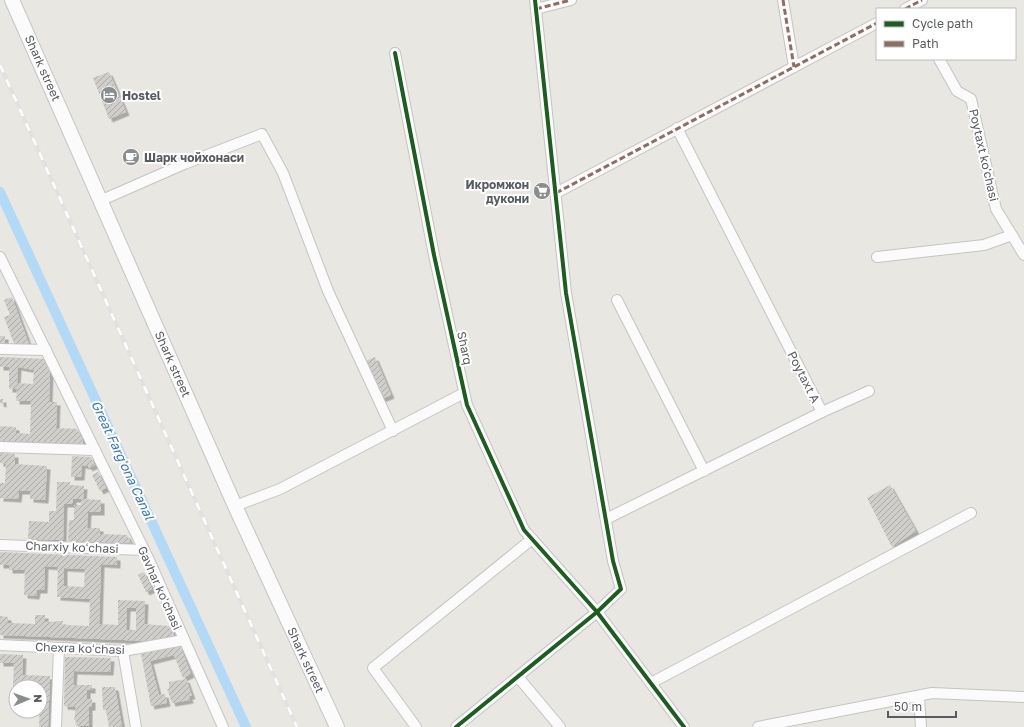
<svg xmlns="http://www.w3.org/2000/svg" width="1024" height="727" font-family="'Golos Text',sans-serif">
<defs>
<pattern id="building-hatch" width="6" height="6" patternUnits="userSpaceOnUse"><rect width="6" height="6" fill="#cfcecb"/><path d="M-1 1l2-2M0 6l6-6M5 7l2-2" fill="none" stroke="#abaaa8"/></pattern>
<filter id="shadow"><feDropShadow dx="3.5" dy="3.5" stdDeviation="0" flood-color="#0004"/></filter>
</defs>
<rect width="100%" height="100%" fill="#e8e7e2"/>
<g fill="none" stroke-linecap="round" stroke-linejoin="round">
<!-- canal -->
<polyline stroke="#b2d9f6" stroke-width="10" points="0,192 246,727"/>
</g>
<!-- building -->
<g fill="url(#building-hatch)" fill-rule="evenodd" filter="url(#shadow)">
<polygon points="109,72 126,112 109,119 93,78"/>
<polygon points="12,297 30,347 15,346 4,317 10,315 4,300"/>
<rect x="0" y="336" width="5" height="12"/>
<path d="M0 357 46 359 50 371 49 402H57L56 428 77 429 83 440V444L0 441V426L16 427V433L30 434 31 401H16L17 389H9V367H0ZM18 367 34 370 33 384 17 383Z"/>
<polygon points="375,357 391,395 379,400 363,362"/>
<polygon points="0,399 3,399 3,404 0,403"/>
<polygon points="0,453 15,454 15,464 47,466 45,500 30,499 30,491 19,491 18,499 0,498 0,483 5,483 6,464 0,463"/>
<polygon points="72,456 91,457 95,465 89,468 88,466 82,465 81,477 71,477"/>
<polygon points="98,472 106,488 100,491 92,475"/>
<polygon points="57,482 70,482 70,485 84,486 83,499 101,500 101,512 88,512 87,528 100,528 100,534 127,535 131,543 68,541 69,520 74,520 74,505 81,505 81,499 73,499 73,504 64,504 63,540 28,539 29,521 49,522 49,511 56,511"/>
<polygon points="890,485 916,531 892,547 867,498"/>
<path d="M0 552 117 557V565L101 564 99 624 118 625V600L145 601 144 624 169 626 174 633V642L0 635V616L8 617V623L35 624V615H45V622L63 621 62 625 89 626 90 599 57 597 58 567 45 566 44 590H37L36 596 24 595 25 570H9V565H0ZM64 568 85 569 84 587 64 586ZM127 608H136V630H126Z"/>
<polygon points="144,572 152,589 146,592 138,575"/>
<polygon points="180,646 191,674 183,678 174,655 150,661 159,695 165,694 167,703 151,706 141,654"/>
<polygon points="0,654 23,655 22,675 50,676 48,727 39,727 41,683 22,683 22,687 13,687 14,663 0,663"/>
<polygon points="65,657 111,658 110,672 74,671 73,685 92,685 92,690 87,690 87,699 92,699 92,707 89,707 89,726 76,726 76,721 74,720 76,707 64,706"/>
<polygon points="186,679 192,696 189,696 190,700 172,703 167,689 169,689 169,682"/>
<polygon points="102,687 115,687 122,727 109,727 106,710 103,710"/>
</g>
<g fill="none" stroke-linecap="round" stroke-linejoin="round">
<defs>
<g id="street">
<polyline points="535,0 566,293 613,561 621,589 597,612 684,727"/>
<polyline points="783,0 794,67"/>
<polyline points="536,9 571,0"/>
<polyline points="905,9 922,0"/>
<polyline points="395,53 434,255 467,405 524,530 597,612 456,727"/>
<polyline points="939,59 957,91 971,99 996,209 1024,255"/>
<polyline points="556,193 877,23"/>
<polyline points="102,200 184,164 262,134 283,173 328,291 393,431"/>
<polyline points="0,257 149,560 223,727"/>
<polyline points="877,257 984,245 1012,235"/>
<polyline points="617,300 704,471"/>
<polyline points="0,349 46,350"/>
<polyline points="822,412 869,391"/>
<polyline points="0,447 95,450"/>
<polyline points="235,506 280,489 464,393"/>
<polyline points="606,519 822,412 677,128"/>
<polyline points="0,545 144,550"/>
<polyline points="0,645 123,651 184,640"/>
<polyline points="123,651 136,727"/>
<polyline points="518,677 560,727"/>
<polyline points="651,683 971,513"/>
<polyline points="919,697 921,727"/>
<polyline points="56,727 59,648"/>
<polyline points="416,727 373,668 532,539"/>
<polyline points="758,727 932,693 1024,697"/>
</g>
<polyline id="secondary" points="12,0 235,506 337,727"/>
</defs>
<!-- street casing -->
<use href="#street" stroke="#c5c4c3" stroke-width="12"/>
<!-- secondary casing -->
<use href="#secondary" stroke="#c5c5c4" stroke-width="16"/>
<!-- street -->
<use href="#street" stroke="#fcfbfb" stroke-width="10"/>
<!-- secondary -->
<use href="#secondary" stroke="#fcfbfb" stroke-width="14"/>
<defs>
<polyline id="rail" points="0,65 297,727"/>
</defs>
<!-- rail casing -->
<use href="#rail" stroke="#e1e1e0" stroke-width="4"/>
<!-- rail -->
<use href="#rail" stroke="#fff" stroke-width="2.5" stroke-dasharray="8" stroke-linecap="butt"/>
<!-- quiet -->
<g stroke="#8d6e63" stroke-width="3" stroke-dasharray="6 3" stroke-linecap="butt">
<polyline points="783,0 794,67"/>
<polyline points="536,9 571,0"/>
<polyline points="905,9 922,0"/>
<polyline points="556,193 877,23"/>
</g>
<defs>
<g id="cycleway">
<polyline points="535,0 566,293 613,561 621,589 597,612 684,727"/>
<polyline points="395,53 434,255 467,405 524,530 597,612 456,727"/>
</g>
</defs>
<!-- cycleway casing -->
<use href="#cycleway" stroke="#fff" stroke-width="6"/>
<!-- cycleway -->
<use href="#cycleway" stroke="#1b5e20" stroke-width="4"/>
</g>
<!-- icons -->
<defs>
<symbol id="hotel-disc" viewBox="-11 -11 22 22"><circle r="9.5" fill="#8a8d8e" stroke="#fff"/><path d="M-6-4.5h1.5V1H6V5H4.5V3h-9V5H-6ZM-4 0a1.8 1.8 0 1 1 3.6 0ZM.5 0V-2.5h3Q6-2.5 6 0Z" fill="#fff"/></symbol>
<symbol id="cafe-disc" viewBox="-11 -11 22 22"><circle r="9.5" fill="#8a8d8e" stroke="#fff"/><path d="M-5.5-4.5H6V0H3Q3 3.5 0 3.5H-2.5Q-5.5 3.5-5.5 0ZM3-3.2v2h1.7v-2ZM-6 4.5H4V6H-6Z" fill="#fff"/></symbol>
<symbol id="supermarket-disc" viewBox="-11 -11 22 22"><circle r="9.5" fill="#8a8d8e" stroke="#fff"/><path d="M-6-5.5h2.5l.6 2H6L4.5 2H-2.5L-4.4-4H-6ZM-1.5 3.2a1.3 1.3 0 1 0 .1 0ZM3 3.2a1.3 1.3 0 1 0 .1 0Z" fill="#fff"/></symbol>
</defs>
<g fill-rule="evenodd">
<use href="#hotel-disc" x="99" y="85" width="20" height="20"/>
<use href="#cafe-disc" x="121" y="147" width="20" height="20"/>
<use href="#supermarket-disc" x="532" y="181" width="20" height="20"/>
</g>
<g text-anchor="middle" dominant-baseline="central" stroke-width="4" stroke-linejoin="round" paint-order="stroke">
<!-- street labels -->
<g font-size="12" fill="#585c61" stroke="#fff">
<text transform="translate(43 68) rotate(66)">Shark street</text>
<text transform="translate(984 155) rotate(77)">Poytaxt ko'chasi</text>
<text transform="translate(465 348) rotate(78)">Sharq</text>
<text transform="translate(173 364) rotate(66)">Shark street</text>
<text transform="translate(804 377) rotate(63)">Poytaxt A</text>
<text transform="translate(72 547) rotate(2)">Charxiy koʻchasi</text>
<text transform="translate(160 588) rotate(66)">Gavhar koʻchasi</text>
<text transform="translate(80 648) rotate(2)">Chexra koʻchasi</text>
<text transform="translate(306 660) rotate(65)">Shark street</text>
</g>
<!-- poi labels -->
<g font-size="12" font-weight="bold" fill="#585c61" stroke="#fff" text-anchor="start">
<text x="122" y="95">Hostel</text>
<text x="144" y="157">Шарк чойхонаси</text>
<text x="529" y="184" text-anchor="end">Икромжон<tspan x="529" dy="14">дукони</tspan></text>
</g>
<!-- water labels -->
<g font-size="13" font-style="italic" fill="#3778be" stroke="#fff">
<text transform="translate(123 460) rotate(65)">Great Farg'ona Canal</text>
</g>
</g>
<!-- legend -->
<rect x="876" y="8" width="140" height="52" fill="#ffffff" stroke="#bcbec0"/>
<rect x="884" y="21" width="20" height="6" fill="#1b5e20" stroke="#bcbec0"/>
<text x="912" y="28" font-size="12" fill="#585c61">Cycle path</text>
<rect x="884" y="41" width="20" height="6" fill="#8d6e63" stroke="#bcbec0"/>
<text x="912" y="48" font-size="12" fill="#585c61">Path</text>
<!-- north arrow -->
<g transform="translate(28 699) rotate(88)"><circle r="19" fill="#ffffff" stroke="#bcbec0"/>
<path d="M0-3L7 15L0 10L-7 15Z" fill="#8a8d8e"/>
<text y="-6" font-size="11" font-weight="bold" text-anchor="middle" fill="#585c61">N</text>
</g>
<!-- scale -->
<path d="M888 711v6h68v-6" fill="none" stroke="#585c61" stroke-width="2"/>
<text x="894" y="711" font-size="12" fill="#585c61" stroke="#ffffff" stroke-width="3" paint-order="stroke">50 m</text>
</svg>
